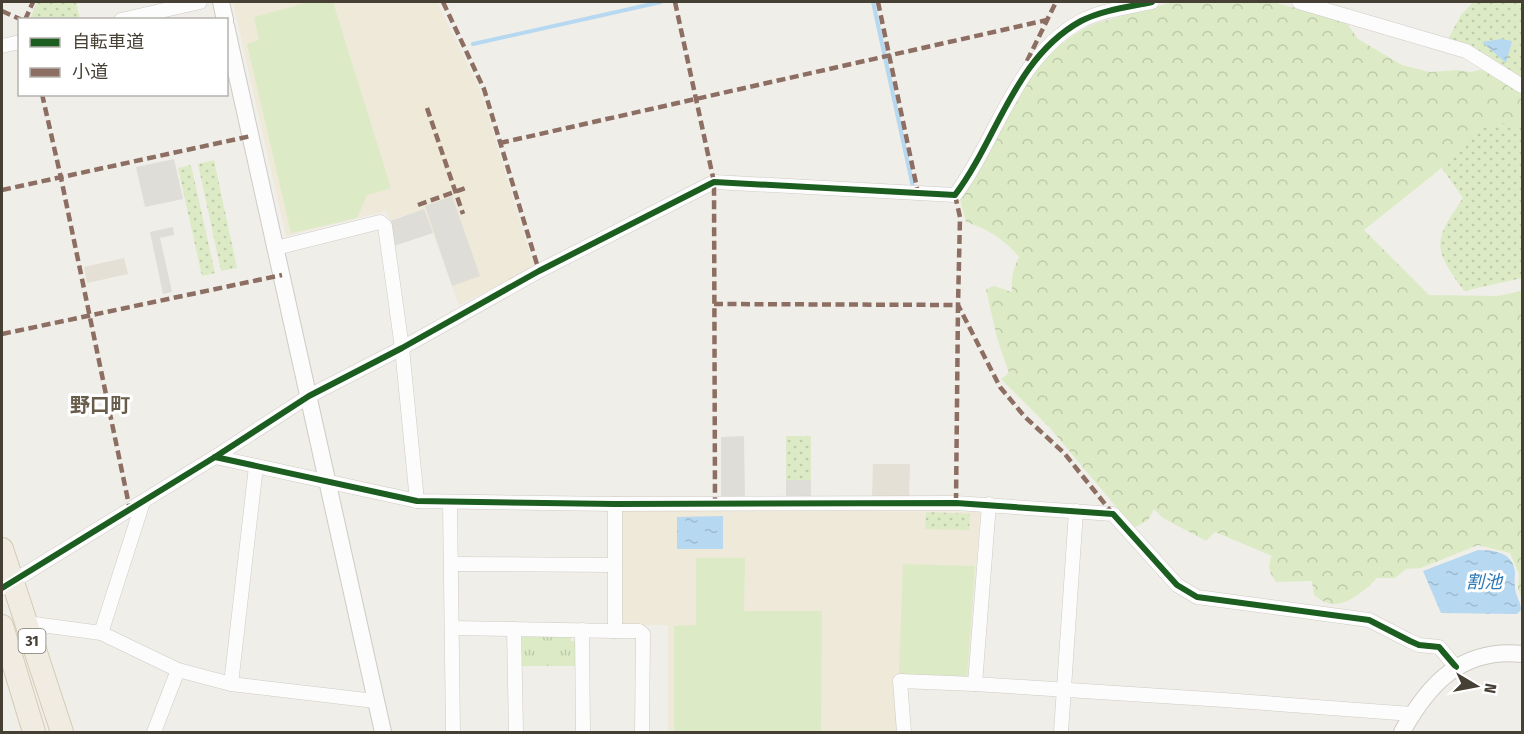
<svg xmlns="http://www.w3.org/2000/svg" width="1524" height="734" font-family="'Fira Sans Condensed','Noto Sans JP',sans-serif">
<defs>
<pattern id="grass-dots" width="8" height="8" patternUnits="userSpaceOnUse" patternTransform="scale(1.5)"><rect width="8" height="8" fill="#dcebc6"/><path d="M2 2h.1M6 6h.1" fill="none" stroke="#becbab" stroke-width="1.8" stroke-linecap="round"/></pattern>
<pattern id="forest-crowns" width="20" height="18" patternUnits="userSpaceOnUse" patternTransform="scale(1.5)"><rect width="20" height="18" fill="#dcebc6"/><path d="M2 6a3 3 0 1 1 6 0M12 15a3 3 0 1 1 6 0" fill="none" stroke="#becbab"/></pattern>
<pattern id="park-tufts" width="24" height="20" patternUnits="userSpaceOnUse" patternTransform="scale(1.5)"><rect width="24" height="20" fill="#dcebc6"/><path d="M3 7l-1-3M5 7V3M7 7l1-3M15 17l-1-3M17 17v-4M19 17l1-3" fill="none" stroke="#becbab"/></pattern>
<pattern id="water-ripples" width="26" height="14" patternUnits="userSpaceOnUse" patternTransform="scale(1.5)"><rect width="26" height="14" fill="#b6d8f0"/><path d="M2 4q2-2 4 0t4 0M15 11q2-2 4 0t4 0" fill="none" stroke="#9ebace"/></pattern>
</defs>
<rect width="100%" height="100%" fill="#f0eee8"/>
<!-- residential -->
<g fill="#e4e0d5">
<polygon points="124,258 128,274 87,283 84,267"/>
<polygon points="873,464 910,464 909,498 872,497"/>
</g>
<!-- education -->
<g fill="#eee9d9">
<polygon points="233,2 437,2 481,92 534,267 459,305 424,209 390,220 386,211 286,236"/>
<polygon points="619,509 980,512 968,679 896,677 897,732 668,732 668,625 620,625"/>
</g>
<!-- grass -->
<g fill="url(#grass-dots)">
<polygon points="37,2 76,2 80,19 30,19"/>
<polygon points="1473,2 1522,2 1522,83 1448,39 1461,15"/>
<path d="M1498 118 1522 123V278L1464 291C1432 247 1433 242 1463 198L1439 164 1481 123Z"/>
<polygon points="214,160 237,268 221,271 198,164"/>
<polygon points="191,165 215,273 202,276 178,168"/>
<rect x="786" y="436" width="25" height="44"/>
<polygon points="926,512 970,514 969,530 925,529"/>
</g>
<!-- forest -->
<path fill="url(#forest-crowns)" d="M1173 2H1273L1346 22 1358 39 1402 65 1430 72 1457 70 1470 72 1480 70 1492 72 1522 92V126L1507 123 1482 126 1438 171 1364 230 1429 295 1497 296 1522 291V599L1518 589 1519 574 1510 553 1478 545 1421 568 1406 569 1395 578H1377C1369 587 1349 604 1336 604 1328 605 1320 600 1314 595L1312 581 1276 582C1269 572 1267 567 1272 556L1215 532 1206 541 1163 518 1154 509 1148 520 1134 528 1050 428 1001 379 1009 373 997 338 986 289 994 286 1012 292C1011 279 1013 269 1019 257 1005 240 988 229 966 222L960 199C992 141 1032 47 1097 23Z"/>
<!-- park -->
<polygon fill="url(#park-tufts)" points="523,634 571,635 571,641 575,641 575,666 521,666 521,638"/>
<!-- pitch -->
<g fill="#dcebc6">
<polygon points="309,2 333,2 391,188 367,195 357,218 291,233 247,44 259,40 254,17"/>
<polygon points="696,558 745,558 744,611 822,611 821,732 674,732 674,626 696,625"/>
<polygon points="903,564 975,566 967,678 899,675"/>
</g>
<!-- parking -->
<g fill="#dfddd8">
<polygon points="174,159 183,199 145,207 136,167"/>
<polygon points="452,196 480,276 452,286 425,206"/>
<polygon points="424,209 433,233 394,246 390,221"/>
<polygon points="173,227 174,235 160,238 172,292 163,294 150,232"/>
<polygon points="744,436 745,498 723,498 721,495 721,437"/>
<rect x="786" y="480" width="25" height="18"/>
</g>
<!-- water -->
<g fill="url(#water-ripples)">
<polygon points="1501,39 1512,41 1506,63 1482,42"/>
<polygon points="723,516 723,549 677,549 677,517"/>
<path d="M1478 550C1494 550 1513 552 1515 572 1515 577 1514 582 1515 587 1515 595 1521 602 1521 610L1517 614 1441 613 1423 571Z"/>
</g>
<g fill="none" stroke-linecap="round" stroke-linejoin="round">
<!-- stream -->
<g stroke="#b6d8f0" stroke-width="4">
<polyline points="873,2 913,187"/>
<polyline points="473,44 661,2"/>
</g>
<defs>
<g id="minor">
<polyline points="1299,2 1466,51 1522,86"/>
<polyline points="121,20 200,2"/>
<polyline points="2,46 20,42"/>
<polyline points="276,248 380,222 385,226 402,348 417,501"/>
<polyline points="215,457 417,501 615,504 956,503 1113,514 1177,585 1197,597 1369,620 1410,641 1419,645 1439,647 1456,667"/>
<polyline points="450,503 453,732"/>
<polyline points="615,504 615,631 639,631 643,634 642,732"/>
<polyline points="451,564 615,565"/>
<path d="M2 588 215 457 309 396 402 348 539 271 714 182 955 195C998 138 1014 58 1081 21 1102 10 1129 7 1152 2"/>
<polyline points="27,623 101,633 178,670 231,684 375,701"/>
<polyline points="452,628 615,631"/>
<polyline points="514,629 516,732"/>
<polyline points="582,630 583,732"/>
<polyline points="101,633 143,502"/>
<polyline points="231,684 256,466"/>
<polyline points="975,684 1224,700 1412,714"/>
<polyline points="154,732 178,670"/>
<polyline points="904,732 900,681 975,684 989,504"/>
<polyline points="1061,732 1076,511"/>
</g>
<g id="tertiary">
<polyline points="221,2 225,20"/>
<polyline points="226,26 383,732"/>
<path d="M1402 732C1429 683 1462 648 1522 654"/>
</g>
<g id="primary">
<polyline points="2,549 62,732"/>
<polyline points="2,626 34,732"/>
</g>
</defs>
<!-- minor casing -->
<use href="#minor" stroke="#cecbc5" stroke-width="15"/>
<!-- tertiary casing -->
<use href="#tertiary" stroke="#cecbc5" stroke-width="18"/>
<!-- primary casing -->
<use href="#primary" stroke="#d3cbb4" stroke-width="24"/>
<!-- minor -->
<use href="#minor" stroke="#fdfcfc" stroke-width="14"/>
<!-- tertiary -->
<use href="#tertiary" stroke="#fdfcfc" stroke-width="16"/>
<!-- primary -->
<use href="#primary" stroke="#f1ece2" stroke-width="22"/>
<!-- quiet -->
<g stroke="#8d6e63" stroke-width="4.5" stroke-dasharray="9 4.5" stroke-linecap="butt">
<polyline points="443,2 484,89 539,271"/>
<polyline points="675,2 714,182 715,502"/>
<polyline points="878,2 918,193"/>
<polyline points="2,11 22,20"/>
<polyline points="25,20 33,2"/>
<polyline points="1027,61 1056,2"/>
<polyline points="42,94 61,178 130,510"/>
<polyline points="427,108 463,214"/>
<polyline points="500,143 1047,20"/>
<polyline points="2,190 251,136"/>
<polyline points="955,195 960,217 958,305 1000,387 1025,417 1064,453 1113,514"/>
<polyline points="418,205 466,188"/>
<polyline points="714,304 958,305 956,503"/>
<polyline points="2,334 282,275"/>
</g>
<defs>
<g id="cycleway">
<polyline points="215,457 417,501 615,504 956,503 1113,514 1177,585 1197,597 1369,620 1410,641 1419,645 1439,647 1456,667"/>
<path d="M2 588 215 457 309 396 402 348 539 271 714 182 955 195C998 138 1014 58 1081 21 1102 10 1129 7 1152 2"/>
</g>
</defs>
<!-- cycleway casing -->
<use href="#cycleway" stroke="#fff" stroke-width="10"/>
<!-- cycleway -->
<use href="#cycleway" stroke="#1b5e20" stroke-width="6"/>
</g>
<g text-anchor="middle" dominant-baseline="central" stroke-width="6" stroke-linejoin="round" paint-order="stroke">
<!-- shield labels -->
<rect fill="#fff" stroke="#7d7971" stroke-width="1.5" x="18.5" y="629" width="27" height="24" rx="4.5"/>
<g font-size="15" font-weight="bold" fill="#453f34">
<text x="32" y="641">31</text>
</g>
<!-- water labels -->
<g font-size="18" font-style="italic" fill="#2977b5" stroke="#fff">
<text x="1484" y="582">割池</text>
</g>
<!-- quarter labels -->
<g font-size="20" font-weight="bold" fill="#685d4b" stroke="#fff">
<text x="100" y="405">野口町</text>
</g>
</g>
<!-- border -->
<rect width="1524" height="734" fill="none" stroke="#453f34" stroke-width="6"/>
<!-- legend -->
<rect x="18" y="18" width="210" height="78" fill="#ffffff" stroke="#b5b2ae" stroke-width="1.5"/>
<rect x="30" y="38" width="30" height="9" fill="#1b5e20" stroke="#b5b2ae" stroke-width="1.5"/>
<text x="72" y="48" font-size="18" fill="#453f34">自転車道</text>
<rect x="30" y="68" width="30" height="9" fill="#8d6e63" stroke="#b5b2ae" stroke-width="1.5"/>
<text x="72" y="78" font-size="18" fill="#453f34">小道</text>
<!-- north arrow -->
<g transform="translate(1476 686) rotate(100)" stroke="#ffffff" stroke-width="4.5" paint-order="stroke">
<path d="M0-4.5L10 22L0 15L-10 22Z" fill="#453f34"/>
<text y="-9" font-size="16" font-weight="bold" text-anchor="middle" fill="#453f34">N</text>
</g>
</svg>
